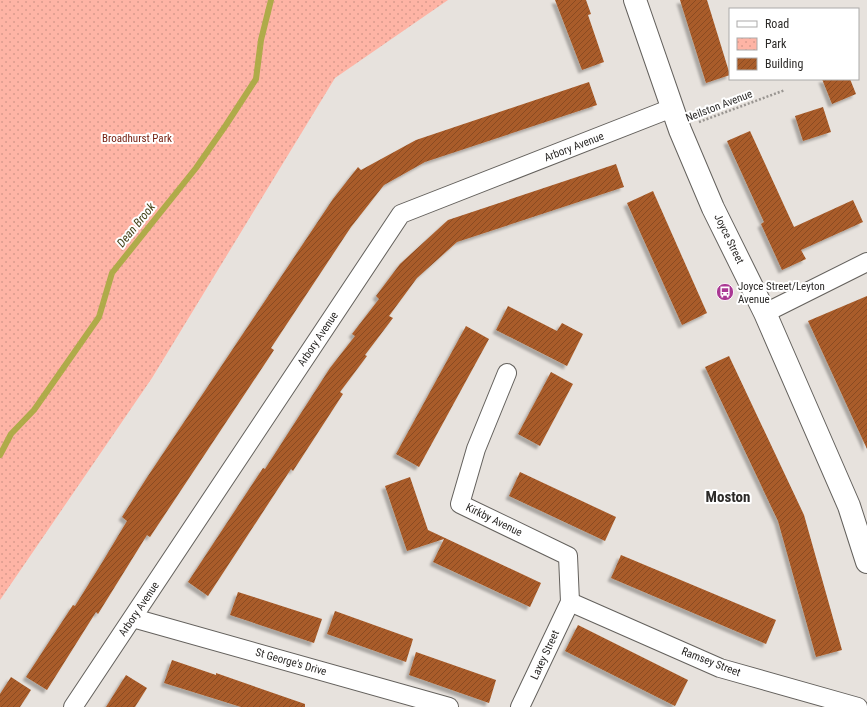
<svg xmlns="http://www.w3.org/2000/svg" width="867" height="707" font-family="'Roboto Condensed',sans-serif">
<defs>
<pattern id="park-dots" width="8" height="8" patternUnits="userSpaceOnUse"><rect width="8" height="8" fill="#feb4a5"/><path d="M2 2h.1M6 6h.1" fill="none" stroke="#da9b8e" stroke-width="1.8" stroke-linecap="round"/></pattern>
<pattern id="building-hatch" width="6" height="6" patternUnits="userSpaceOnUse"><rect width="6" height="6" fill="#a95c29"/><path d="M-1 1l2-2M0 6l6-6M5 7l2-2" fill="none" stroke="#8a4c23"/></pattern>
<filter id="shadow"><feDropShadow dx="-3.5" dy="3.5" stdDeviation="1" flood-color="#0004"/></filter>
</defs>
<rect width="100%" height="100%" fill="#e7e2dd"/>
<!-- park -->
<polygon fill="url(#park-dots)" points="0,0 448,0 335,78 152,378 0,600"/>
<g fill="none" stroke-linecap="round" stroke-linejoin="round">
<!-- stream -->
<polyline stroke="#afab49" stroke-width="6" points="0,455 11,434 34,410 99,317 112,273 196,168 226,125 256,79 261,40 271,0"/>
</g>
<!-- building -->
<g fill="url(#building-hatch)" filter="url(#shadow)">
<polygon points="555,0 586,0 591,14 588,15 604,62 582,70"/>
<polygon points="680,0 707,0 730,75 706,83"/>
<polygon points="822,79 850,79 856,94 832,104"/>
<polygon points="589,82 597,105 425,162 384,185 351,227 271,348 274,350 150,537 147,535 98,614 96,612 47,690 26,677 73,605 75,606 103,561 127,521 122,517 146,479 333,199 358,167 361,170 416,140"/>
<polygon points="823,107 831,132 803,141 795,116"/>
<polygon points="750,131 794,227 853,200 863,222 801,250 806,259 782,270 761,224 764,222 727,141"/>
<polygon points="616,164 624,187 457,242 417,278 389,316 393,318 365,355 367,356 340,392 343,394 293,471 291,469 208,596 188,582 263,468 265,469 330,368 355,336 352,334 379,299 376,296 400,264 448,220"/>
<polygon points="653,191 707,313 682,325 627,203"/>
<polygon points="867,296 867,449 808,321"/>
<polygon points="508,306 557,331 562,323 583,334 567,366 496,330"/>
<polygon points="466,326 489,339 419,467 396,454"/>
<polygon points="729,356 804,515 842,650 816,657 778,521 705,367"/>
<polygon points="551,372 573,384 540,446 518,434"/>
<polygon points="520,472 616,517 605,541 509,496"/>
<polygon points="410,477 428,530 541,583 530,607 433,562 444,539 407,551 385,486"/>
<polygon points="621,555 776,620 766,644 611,578"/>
<polygon points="238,592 322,619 314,643 230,615"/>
<polygon points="335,611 413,639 406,662 327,634"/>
<polygon points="578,625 688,680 675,706 565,651"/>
<polygon points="416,652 496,680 489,703 409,675"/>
<polygon points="172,660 216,675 216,673 305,704 305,707 241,707 164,683"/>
<polygon points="126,675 147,688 135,707 106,707"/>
<polygon points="11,677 31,690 20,707 0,707 0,694"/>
</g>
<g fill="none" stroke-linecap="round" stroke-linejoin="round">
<defs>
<g id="street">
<polyline points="765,313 867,262"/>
<polyline points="507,373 476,449 460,504 568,556 570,602 520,707"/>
<polyline points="570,602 720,668 858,707"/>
<polyline points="133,618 449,707"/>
<polyline points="73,707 401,214 672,108"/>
</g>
<polyline id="secondary" points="635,0 680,130 713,208 765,313 849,506 867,562"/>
</defs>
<!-- street casing -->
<use href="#street" stroke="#64615d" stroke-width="20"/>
<!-- secondary casing -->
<use href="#secondary" stroke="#64615d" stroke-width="24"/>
<!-- path -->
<polyline stroke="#999591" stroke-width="2.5" stroke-dasharray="2 2" stroke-linecap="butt" points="699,122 785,90"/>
<!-- street -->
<use href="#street" stroke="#fff" stroke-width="18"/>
<!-- secondary -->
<use href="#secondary" stroke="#fff" stroke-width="22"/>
</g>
<!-- icons -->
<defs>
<symbol id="bus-disc" viewBox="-11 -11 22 22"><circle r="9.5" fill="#aa3893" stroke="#fff"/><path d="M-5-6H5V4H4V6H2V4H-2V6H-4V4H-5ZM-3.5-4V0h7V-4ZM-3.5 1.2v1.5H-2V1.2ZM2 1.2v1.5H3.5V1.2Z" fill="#fff"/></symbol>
</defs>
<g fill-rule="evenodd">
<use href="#bus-disc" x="715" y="282" width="20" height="20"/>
</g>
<g text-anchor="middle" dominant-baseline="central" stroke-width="4" stroke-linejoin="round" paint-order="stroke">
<!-- street labels -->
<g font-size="11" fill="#2c2a28" stroke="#fff">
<text transform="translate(719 106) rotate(-21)">Neilston Avenue</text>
<text transform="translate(574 147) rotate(-21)">Arbory Avenue</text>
<text transform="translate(729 239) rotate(64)">Joyce Street</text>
<text transform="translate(318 339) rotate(-56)">Arbory Avenue</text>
<text transform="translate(494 520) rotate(26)">Kirkby Avenue</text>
<text transform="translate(139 609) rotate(-56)">Arbory Avenue</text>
<text transform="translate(545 655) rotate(-65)">Laxey Street</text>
<text transform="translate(291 662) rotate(16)">St George's Drive</text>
<text transform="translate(711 662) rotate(21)">Ramsey Street</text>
</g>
<!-- park labels -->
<g font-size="11" fill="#752112" stroke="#fff">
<text x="137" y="138">Broadhurst Park</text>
</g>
<!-- poi labels -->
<g font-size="11" fill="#2c2a28" stroke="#fff" text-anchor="start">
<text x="738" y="286">Joyce Street/Leyton<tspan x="738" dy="13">Avenue</tspan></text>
</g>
<!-- water labels -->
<g font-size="12" font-style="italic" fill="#45431a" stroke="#fff">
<text transform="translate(136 225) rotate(-51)">Dean Brook</text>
</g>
<!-- district labels -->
<g font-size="15" font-weight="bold" fill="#2c2a28" stroke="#fff">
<text x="728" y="497">Moston</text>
</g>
</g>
<!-- legend -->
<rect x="729" y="8" width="130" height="72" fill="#ffffff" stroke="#abaaa9"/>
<rect x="737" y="21" width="20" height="6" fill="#ffffff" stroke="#abaaa9"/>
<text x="765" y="28" font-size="12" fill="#2c2a28">Road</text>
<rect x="737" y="38" width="20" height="12" fill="url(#park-dots)" stroke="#abaaa9"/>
<text x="765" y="48" font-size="12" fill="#2c2a28">Park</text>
<rect x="737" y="58" width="20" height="12" fill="url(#building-hatch)" stroke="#abaaa9"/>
<text x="765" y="68" font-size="12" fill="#2c2a28">Building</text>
</svg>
